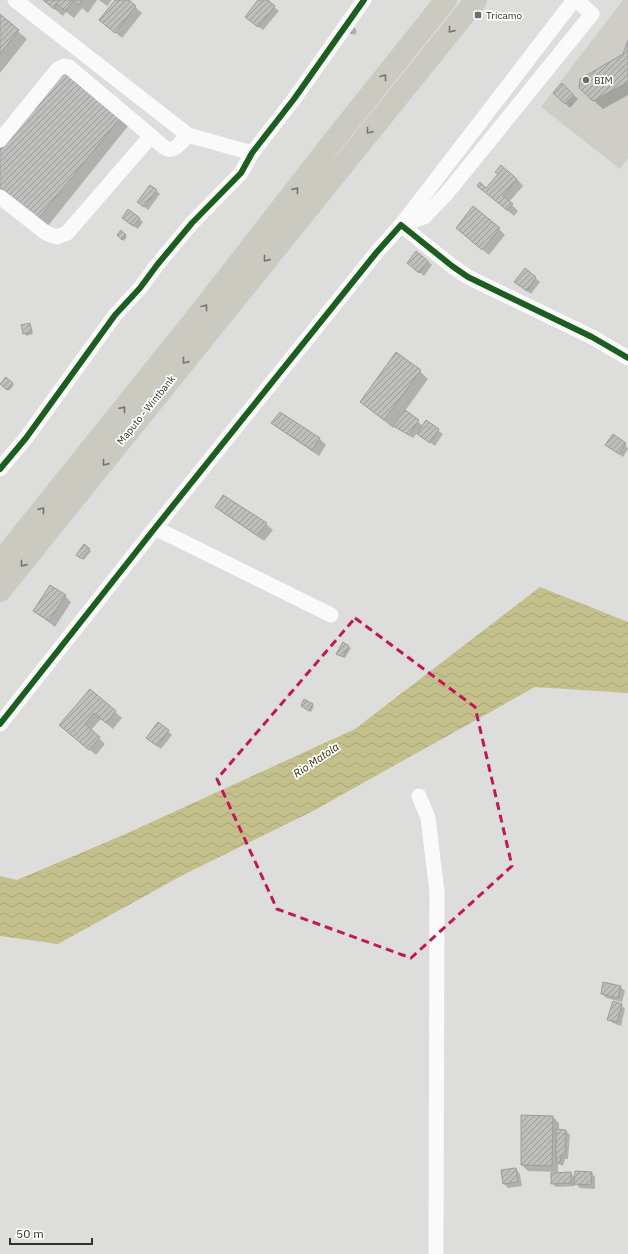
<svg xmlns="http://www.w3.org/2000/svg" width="628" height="1254" font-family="'IBM Plex Sans',sans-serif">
<defs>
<pattern id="water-waves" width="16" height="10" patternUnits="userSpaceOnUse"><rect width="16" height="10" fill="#c4c08b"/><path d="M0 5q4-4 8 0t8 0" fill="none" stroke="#a9a578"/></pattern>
<pattern id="building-hatch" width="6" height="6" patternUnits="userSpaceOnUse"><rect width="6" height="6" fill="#bebebc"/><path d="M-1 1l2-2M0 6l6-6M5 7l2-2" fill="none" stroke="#9b9b99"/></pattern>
</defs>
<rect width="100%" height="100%" fill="#dddddb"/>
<!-- built -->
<polygon fill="#cecec7" points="623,0 628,0 628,158 620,169 541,107"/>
<!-- water -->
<polygon fill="url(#water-waves)" points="540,587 628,622 628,693 535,687 313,811 181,876 58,944 0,936 0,876 17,880 130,832 355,729"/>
<!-- shadow -->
<g fill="#0003">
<polygon points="43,0 97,0 88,13 82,8 74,18 66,12 63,16"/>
<polygon points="99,0 112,0 107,6"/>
<polygon points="116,0 127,0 142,13 122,38 100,20"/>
<polygon points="260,0 266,0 279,11 263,30 251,21"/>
<polygon points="0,16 27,39 0,73"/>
<polygon points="351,27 357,32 354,35 348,30"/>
<polygon points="628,43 628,95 603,109 580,88 624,55"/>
<polygon points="562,85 578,99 570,108 554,93"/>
<polygon points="120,118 128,126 47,227 0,189 0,151"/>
<polygon points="517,179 523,186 509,202 518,211 514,216 485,192 487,189"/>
<polygon points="156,190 160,194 148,210 143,206"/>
<polygon points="139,218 143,222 138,229 127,222"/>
<polygon points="457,228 499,229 505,235 489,255"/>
<polygon points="121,232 127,237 124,241 118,235"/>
<polygon points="428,261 432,265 424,276 408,263"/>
<polygon points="526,269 540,282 531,294 516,282"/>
<polygon points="29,324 33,334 26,336 22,326"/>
<polygon points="420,371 428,379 405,411 423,426 426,422 443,434 435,446 417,433 413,438 394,426 393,428 361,402"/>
<polygon points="6,379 14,385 9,391 2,384"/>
<polygon points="280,413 320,439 326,445 319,456 279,429 272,423"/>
<polygon points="625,444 628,449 623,457 606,445"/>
<polygon points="224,496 266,524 273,530 264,541 223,513 216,507"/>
<polygon points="90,550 91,551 84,560 79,556"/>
<polygon points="65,596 71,602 55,627 34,611"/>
<polygon points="343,644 351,648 345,658 337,654"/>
<polygon points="90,690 122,718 113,729 101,719 91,730 105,744 96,755 67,731"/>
<polygon points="312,705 314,706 311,712 304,708"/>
<polygon points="168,731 172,735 161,749 151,742"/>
<polygon points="620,987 625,991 622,1002 606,998 602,994"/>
<polygon points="621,1005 625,1009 621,1026 613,1023 608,1019"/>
<polygon points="553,1117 559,1123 559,1130 566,1131 570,1135 568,1159 565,1159 563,1166 558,1164 558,1173 570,1173 576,1178 591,1173 595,1177 595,1189 580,1188 575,1183 575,1186 556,1187 552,1183 558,1172 528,1171 522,1165"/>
<polygon points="516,1169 520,1174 522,1186 508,1188 504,1184"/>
</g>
<!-- building -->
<g fill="url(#building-hatch)" stroke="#9d9d9b">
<polygon points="43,0 82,0 79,5 73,1 65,11 57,4 54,9"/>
<polygon points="115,0 129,0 136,6 115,33 99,20"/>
<polygon points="258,0 268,0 275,6 258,27 245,17"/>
<polygon points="0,14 19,30 0,54"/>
<polygon points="351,25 356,30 352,34 347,30"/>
<polygon points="628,40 628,82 593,101 579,88 580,79 623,54"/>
<polygon points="64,71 121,117 38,219 0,188 0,149"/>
<polygon points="562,83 574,95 565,104 553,93"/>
<polygon points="501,165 517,179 503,196 513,204 507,210 477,186 480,182 486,188 498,174 495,172"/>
<polygon points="150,185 157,190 144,207 137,202"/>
<polygon points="473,206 500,228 482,250 456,228"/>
<polygon points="128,209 140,218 133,226 122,218"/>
<polygon points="121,230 126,235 122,240 117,235"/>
<polygon points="416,251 428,261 419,273 407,263"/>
<polygon points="525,268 536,277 527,291 514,282"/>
<polygon points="30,323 32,332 23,334 21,325"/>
<polygon points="396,352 421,370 384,420 360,402"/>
<polygon points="6,377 13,383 7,390 0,384"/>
<polygon points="405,410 419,420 409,435 393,426"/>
<polygon points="280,412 320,438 312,450 271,423"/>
<polygon points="426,420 439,429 430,443 417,434"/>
<polygon points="613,434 626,443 619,454 605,445"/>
<polygon points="223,495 267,523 257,535 215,507"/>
<polygon points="84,544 90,549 82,559 76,555"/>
<polygon points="50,585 66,595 49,621 33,611"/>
<polygon points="343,642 349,646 343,657 336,654"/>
<polygon points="90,689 116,711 106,723 94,713 85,724 100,737 89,750 59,725"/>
<polygon points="304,699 313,704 309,711 301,706"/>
<polygon points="158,722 169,730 157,746 146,738"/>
<polygon points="603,982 621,986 618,998 601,994"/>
<polygon points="613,1001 622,1004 617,1022 607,1020"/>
<polygon points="521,1115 553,1116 552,1166 521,1165"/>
<polygon points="556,1129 566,1130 565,1155 561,1156 560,1162 556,1162"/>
<polygon points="516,1168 518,1182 503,1184 501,1170"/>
<polygon points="575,1171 592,1172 591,1185 574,1184"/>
<polygon points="571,1172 571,1183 551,1184 551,1173"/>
</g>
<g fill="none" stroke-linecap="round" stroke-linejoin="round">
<!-- minor -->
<g stroke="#fafafa" stroke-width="15">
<polyline points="15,0 188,135 252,153"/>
<polyline points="0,140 58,69 64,66 69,67 151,136"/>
<path d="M0 197 46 233 57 237 67 233 151 136C170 153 170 155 188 135"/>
<polyline points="401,225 424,217 447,193 592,14 576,0"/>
<polyline points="401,225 574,0"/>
<polyline points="0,469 26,438 115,315 140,288 157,265 192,223 241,173 252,153 294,99 364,0"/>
<polyline points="155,528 331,615"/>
<polyline points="0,724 155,528 376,253 401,225 452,266 468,277 592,337 628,358"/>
<polyline points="419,796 428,818 437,892 436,1254"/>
</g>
<!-- highway -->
<g stroke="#cacac0" stroke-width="22">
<polyline points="0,562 203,309 331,144 446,0"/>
<path d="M0 591C160 395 316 196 476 0"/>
</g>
<defs>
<g id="cycleway">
<polyline points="0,469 26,438 115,315 140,288 157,265 192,223 241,173 252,153 294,99 364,0"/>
<polyline points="0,724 155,528 376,253 401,225 452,266 468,277 592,337 628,358"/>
</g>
</defs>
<!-- cycleway casing -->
<use href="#cycleway" stroke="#fffffe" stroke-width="8"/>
<!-- cycleway -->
<use href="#cycleway" stroke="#1b5e20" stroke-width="6"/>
</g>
<!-- one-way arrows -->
<defs><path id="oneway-chevron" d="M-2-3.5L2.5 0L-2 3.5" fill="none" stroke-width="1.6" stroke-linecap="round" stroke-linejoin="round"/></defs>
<g stroke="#767670">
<use href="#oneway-chevron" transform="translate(451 30) rotate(129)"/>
<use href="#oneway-chevron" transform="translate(384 77) rotate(-52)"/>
<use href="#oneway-chevron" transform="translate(369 131) rotate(129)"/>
<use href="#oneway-chevron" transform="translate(296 190) rotate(-51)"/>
<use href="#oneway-chevron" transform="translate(266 259) rotate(129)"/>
<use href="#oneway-chevron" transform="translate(205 307) rotate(-52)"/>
<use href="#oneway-chevron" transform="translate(185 361) rotate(129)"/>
<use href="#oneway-chevron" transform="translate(123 409) rotate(-51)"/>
<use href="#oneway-chevron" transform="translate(105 463) rotate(129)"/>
<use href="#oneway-chevron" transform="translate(42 510) rotate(-51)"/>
<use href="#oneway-chevron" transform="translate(23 564) rotate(129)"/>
</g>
<!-- marked area -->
<path fill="none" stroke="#c2185b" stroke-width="3" stroke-dasharray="8 5" stroke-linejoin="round" d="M355 618 475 707 512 866 411 958 277 909 217 779Z"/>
<!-- markers -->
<g fill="#6d6d6b" stroke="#fffffe" stroke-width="1.5">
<rect x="474" y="11" width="8" height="8" rx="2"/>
<circle cx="586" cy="80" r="4"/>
</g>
<g text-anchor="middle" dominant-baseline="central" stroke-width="3.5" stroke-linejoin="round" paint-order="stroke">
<!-- poi labels -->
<g font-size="10" fill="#31312f" stroke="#fffffe" text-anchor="start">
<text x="486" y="15">Tricamo</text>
<text x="594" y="80">BIM</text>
</g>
<!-- street labels -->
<g font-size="10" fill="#31312f" stroke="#fffffe">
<text transform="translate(146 410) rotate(-51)">Maputo - Wintbank</text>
</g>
<!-- water labels -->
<g font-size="11" font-style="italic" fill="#2d2b08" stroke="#fffffe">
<text transform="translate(316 760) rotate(-34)">Rio Matola</text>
</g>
</g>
<!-- scale -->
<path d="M10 1238v6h82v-6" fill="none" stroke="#31312f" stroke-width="2"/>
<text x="16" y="1238" font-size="12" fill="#31312f" stroke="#fffffe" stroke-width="3" paint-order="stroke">50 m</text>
</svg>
